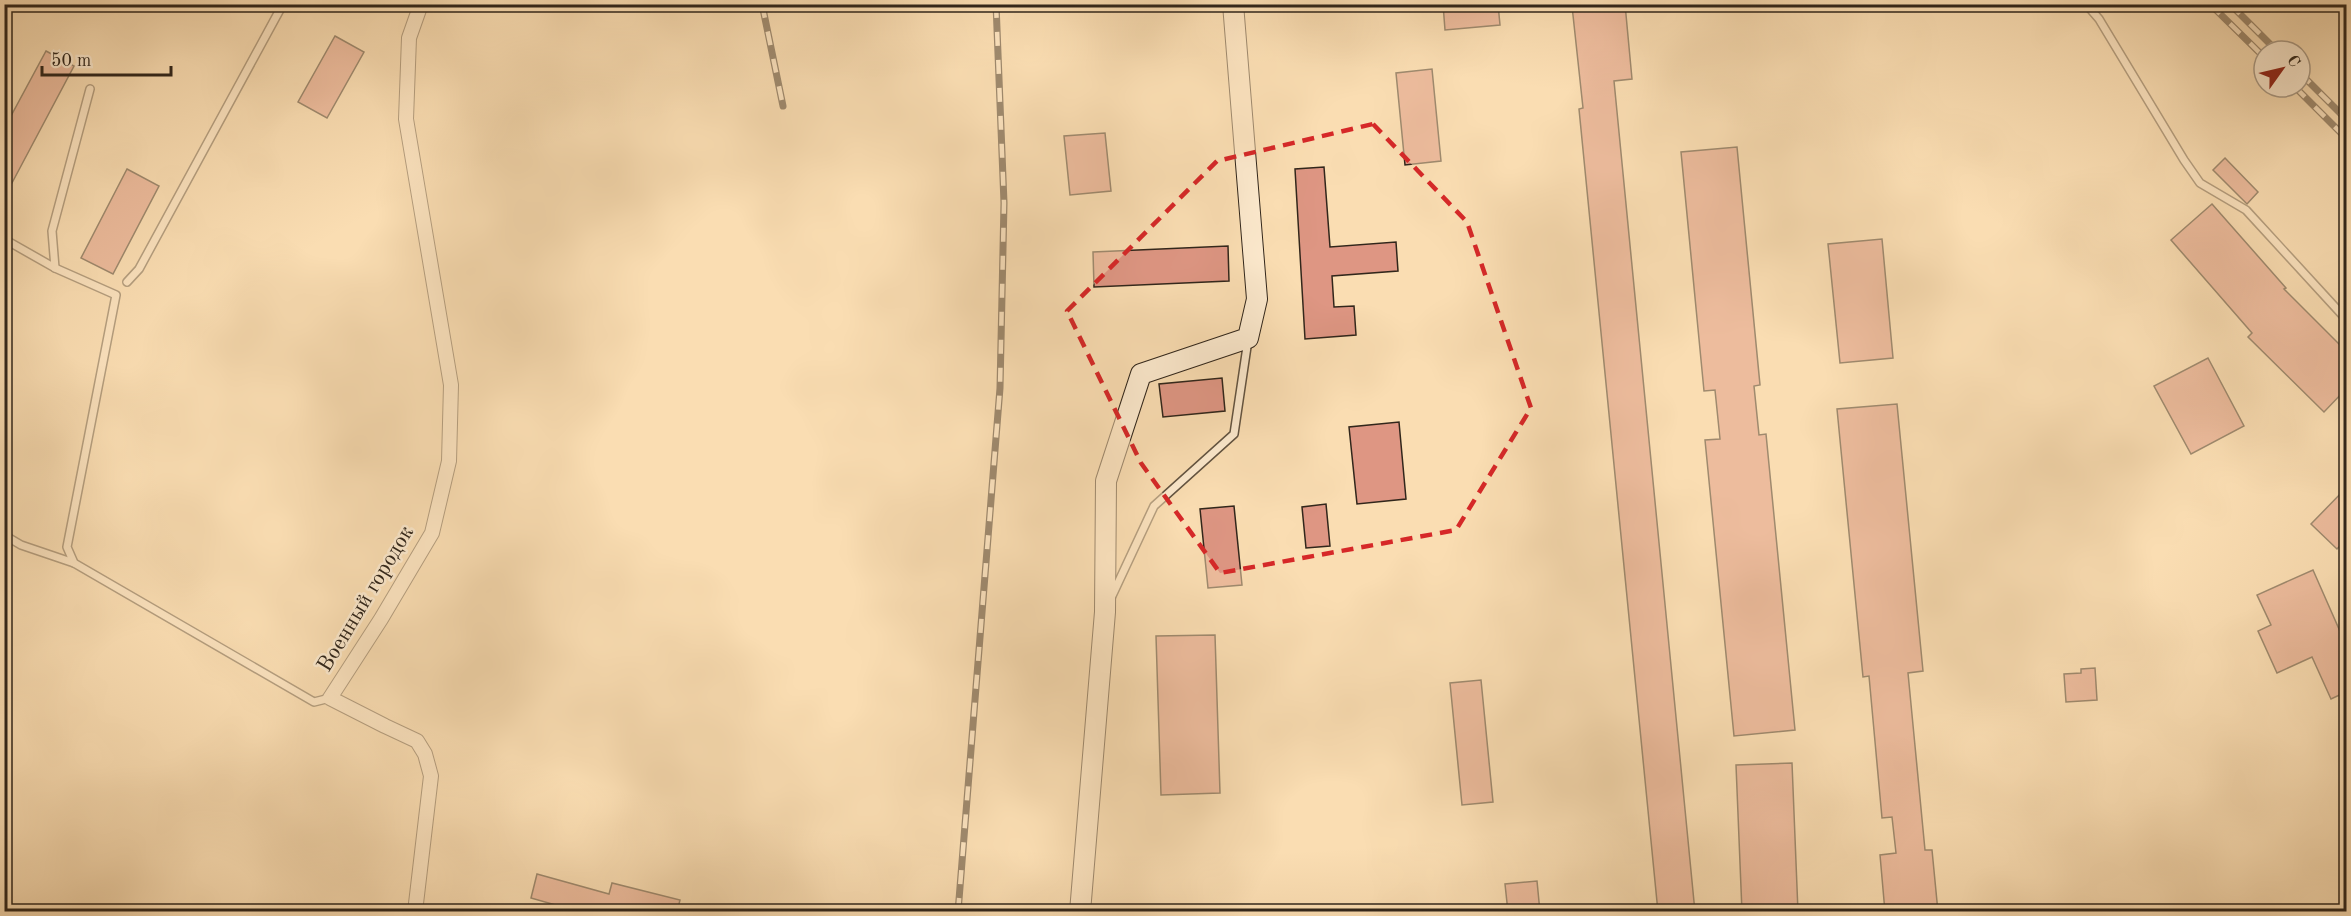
<svg xmlns="http://www.w3.org/2000/svg" width="2351" height="916" font-family="'Old Standard TT',serif">
<rect width="100%" height="100%" fill="#faddb2"/>
<filter id="stains"><feTurbulence type="fractalNoise" baseFrequency=".00333" numOctaves="4"/><feColorMatrix values="0 0 0 0 .2 0 0 0 0 .09 0 0 0 0 .02 0 0 0 .5 -.17"/></filter>
<radialGradient id="worn" r=".72"><stop offset=".6" stop-color="#630" stop-opacity="0"/><stop offset="1" stop-color="#630" stop-opacity=".3"/></radialGradient>
<!-- building -->
<g fill="#de9683" stroke="#31261b" stroke-width="1.5">
<polygon points="1443,4 1498,4 1500,25 1445,30"/>
<polygon points="1589,4 1625,4 1632,79 1614,81 1695,912 1658,912 1579,109 1583,108 1572,6"/>
<polygon points="335,36 364,52 327,118 298,102"/>
<polygon points="46,51 74,66 4,198 4,129"/>
<polygon points="1432,69 1441,161 1405,165 1396,73"/>
<polygon points="1105,133 1111,191 1070,195 1064,136"/>
<polygon points="1737,147 1760,385 1754,386 1759,435 1766,434 1795,730 1734,736 1705,440 1720,439 1715,390 1704,391 1681,152"/>
<polygon points="2225,158 2258,192 2247,204 2213,170"/>
<polygon points="1324,167 1330,247 1396,242 1398,271 1332,276 1334,307 1354,306 1356,335 1305,339 1295,169"/>
<polygon points="127,169 159,186 113,274 81,258"/>
<polygon points="2212,204 2286,288 2284,289 2346,351 2346,389 2324,412 2248,337 2252,333 2171,240"/>
<polygon points="1882,239 1893,358 1840,363 1828,244"/>
<polygon points="1228,246 1229,281 1094,287 1093,252"/>
<polygon points="2208,358 2244,426 2191,454 2154,386"/>
<polygon points="1222,378 1225,411 1163,417 1159,384"/>
<polygon points="1897,404 1923,671 1908,673 1925,850 1932,850 1938,912 1885,912 1880,855 1896,853 1892,817 1882,818 1869,676 1863,677 1837,409"/>
<polygon points="1399,422 1406,499 1357,504 1349,427"/>
<polygon points="2346,488 2346,539 2337,549 2311,524"/>
<polygon points="1326,504 1330,546 1306,548 1302,507"/>
<polygon points="1234,506 1242,585 1208,588 1200,509"/>
<polygon points="2313,570 2346,645 2346,692 2331,699 2312,657 2277,673 2258,631 2271,625 2257,595"/>
<polygon points="1215,635 1220,793 1161,795 1156,636"/>
<polygon points="2095,668 2097,700 2066,702 2064,674 2081,673 2081,669"/>
<polygon points="1481,680 1493,802 1462,805 1450,683"/>
<polygon points="1792,763 1798,912 1742,912 1736,765"/>
<polygon points="537,874 609,894 612,883 680,900 677,912 580,912 531,898"/>
<polygon points="1537,881 1540,912 1508,912 1505,884"/>
</g>
<g fill="none" stroke-linecap="round" stroke-linejoin="round">
<defs>
<g id="lane">
<polyline points="2086,4 2099,19 2184,160 2200,183 2246,210 2346,319"/>
<polyline points="4,239 55,268 116,295 67,547 74,563 314,702 330,698"/>
<polyline points="55,268 52,231 90,89"/>
<polyline points="127,282 139,269 283,4"/>
<polyline points="4,535 21,545 74,563"/>
<polyline points="1111,598 1154,506 1234,434 1248,340"/>
</g>
<polyline id="street" points="415,912 431,776 425,754 417,741 385,726 330,698 381,619 432,533 449,461 451,385 406,119 409,38 421,4"/>
<polyline id="secondary" points="1080,912 1105,612 1106,481 1141,374 1248,338 1257,299 1233,4"/>
</defs>
<!-- lane casing -->
<use href="#lane" stroke="#635441" stroke-width="10"/>
<!-- street casing -->
<use href="#street" stroke="#635441" stroke-width="16"/>
<!-- secondary casing -->
<use href="#secondary" stroke="#31261b" stroke-width="22"/>
<!-- lane -->
<use href="#lane" stroke="#fce9cd" stroke-width="7"/>
<!-- street -->
<use href="#street" stroke="#fce9cd" stroke-width="14"/>
<!-- secondary -->
<use href="#secondary" stroke="#fce9cd" stroke-width="20"/>
<defs>
<g id="rail">
<polyline points="762,4 783,106"/>
<polyline points="2210,4 2264,57"/>
<polyline points="2230,4 2277,51"/>
<polyline points="2300,73 2346,119"/>
<polyline points="2295,87 2346,138"/>
<polyline points="958,912 1000,388 1004,203 996,4"/>
</g>
</defs>
<!-- rail casing -->
<use href="#rail" stroke="#31261b" stroke-width="7"/>
<!-- rail -->
<use href="#rail" stroke="#fce9cd" stroke-width="4.5" stroke-dasharray="14" stroke-linecap="butt"/>
</g>
<!-- marked area -->
<path d="M0 0H2351V916H0ZM1373 124 1467 222 1531 408 1456 530 1220 573 1141 463 1067 311 1217 161Z" fill="#faddb2" fill-opacity=".55" fill-rule="evenodd"/>
<path fill="none" stroke="#d62828" stroke-width="4.5" stroke-dasharray="12 8" stroke-linejoin="round" d="M1373 124 1467 222 1531 408 1456 530 1220 573 1141 463 1067 311 1217 161Z"/>
<g text-anchor="middle" dominant-baseline="central" stroke-width="5" stroke-linejoin="round" paint-order="stroke">
<!-- street labels -->
<g font-size="22" fill="#31261b" stroke="#fce9cd">
<text transform="translate(366 599) rotate(-59)">Военный городок</text>
</g>
</g>
<!-- margin -->
<rect width="2351" height="916" fill="none" stroke="#faddb2" stroke-width="24"/>
<rect x="6" y="6" width="2339" height="904" fill="none" stroke="#31261b" stroke-width="3"/>
<rect x="12" y="12" width="2327" height="892" fill="none" stroke="#31261b" stroke-width="1.5"/>
<!-- north arrow -->
<g transform="translate(2282 69) rotate(56)"><circle r="28" fill="#fce9cd" stroke="#ab9b86" stroke-width="1.5"/>
<path d="M0-4.5L10 22L0 15L-10 22Z" fill="#8f2418"/>
<text y="-9" font-size="16" font-weight="bold" text-anchor="middle" fill="#31261b">С</text>
</g>
<!-- scale -->
<path d="M42 66v9h129v-9" fill="none" stroke="#31261b" stroke-width="3"/>
<text x="51" y="66" font-size="18" fill="#31261b" stroke="#fce9cd" stroke-width="4.5" paint-order="stroke">50 m</text>
<rect width="100%" height="100%" filter="url(#stains)"/>
<rect width="100%" height="100%" fill="url(#worn)"/>
</svg>
